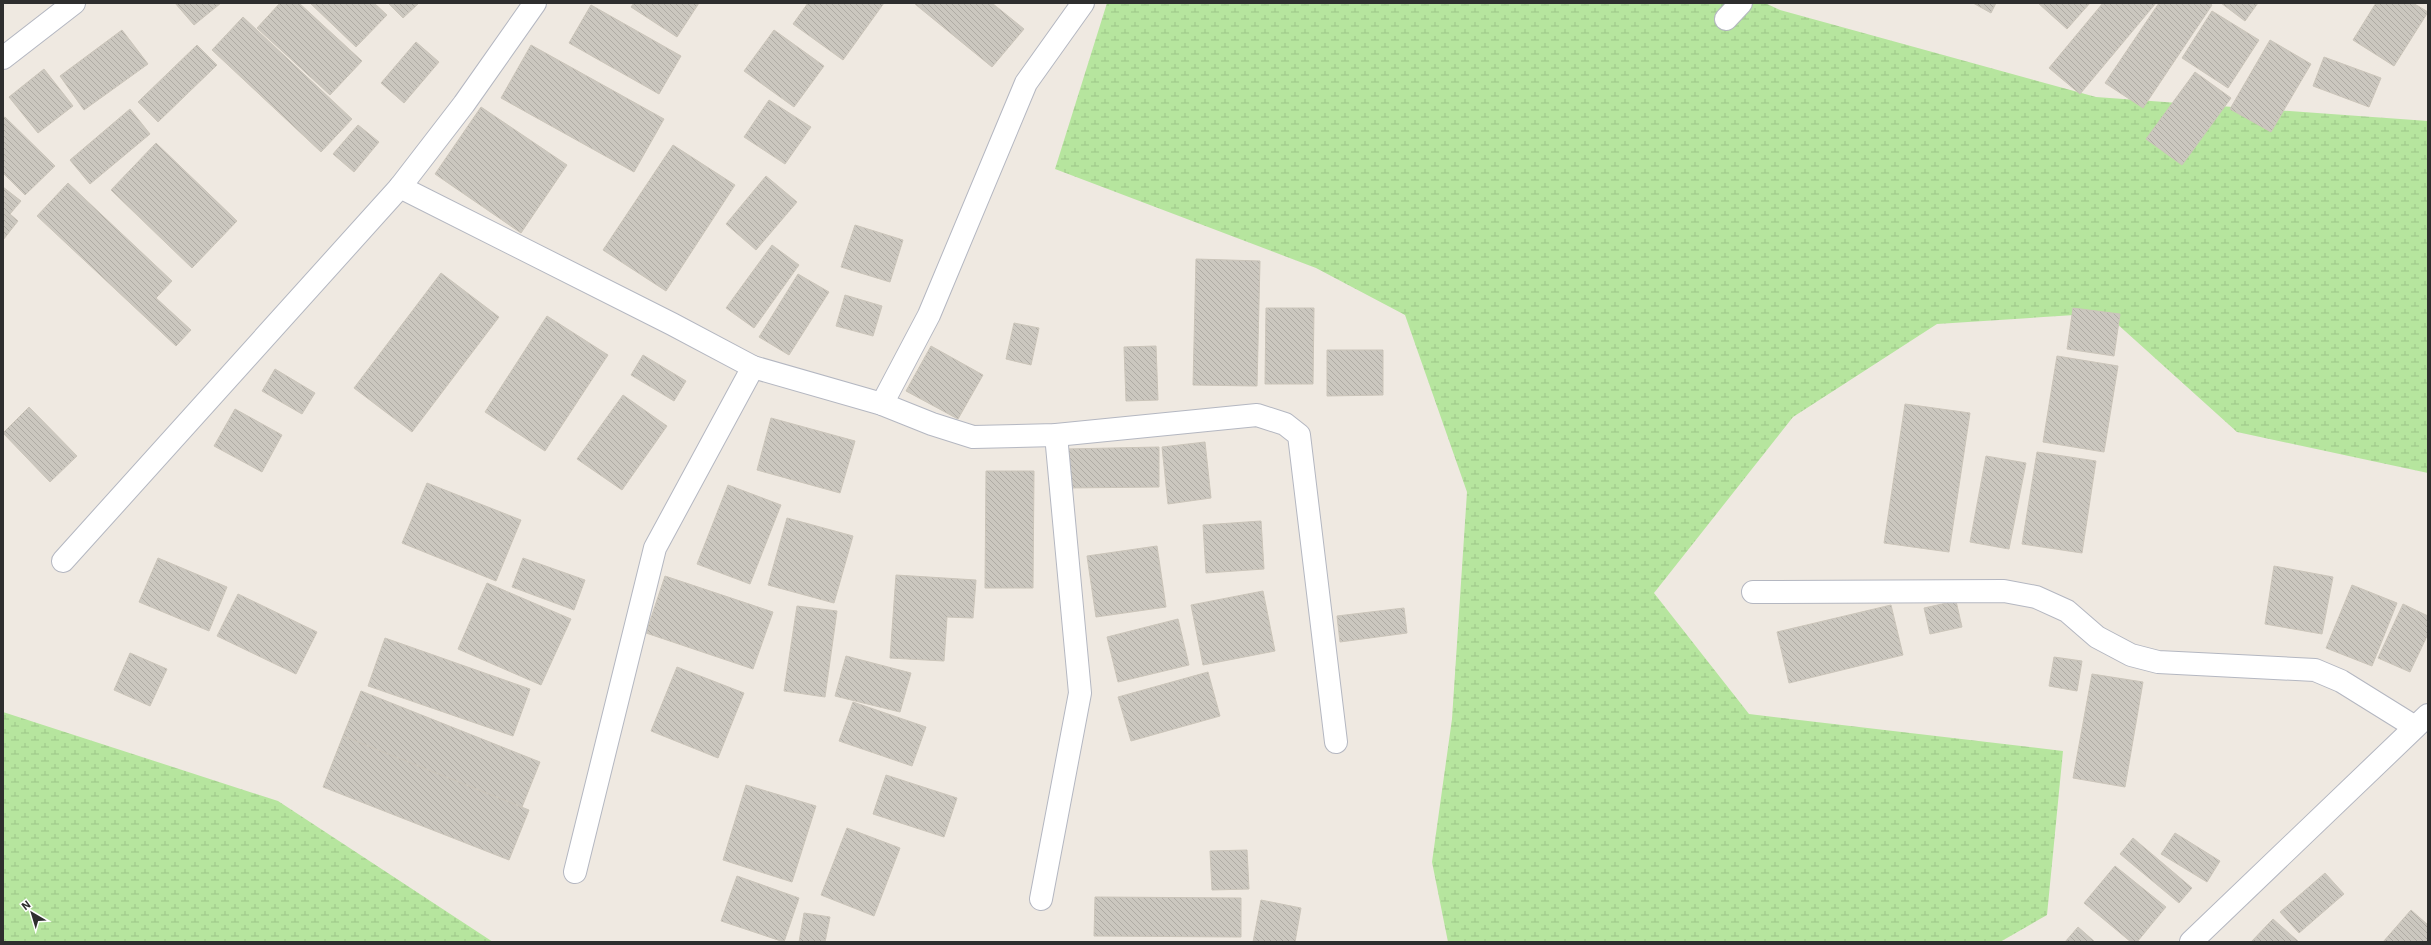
<svg xmlns="http://www.w3.org/2000/svg" width="2431" height="945" font-family="'IBM Plex Sans',sans-serif">
<defs>
<pattern id="wetland-marsh" width="20" height="14" patternUnits="userSpaceOnUse"><rect width="20" height="14" fill="#b6e59e"/><path d="M1 5h8M5 5V1M11 12h8M15 12V8" fill="none" stroke="#9dc588"/></pattern>
<pattern id="building-back-hatch" width="6" height="6" patternUnits="userSpaceOnUse"><rect width="6" height="6" fill="#cbc7bf"/><path d="M-1 5l2 2M0 0l6 6M5-1l2 2" fill="none" stroke="#afaba4"/></pattern>
</defs>
<rect width="100%" height="100%" fill="#efe9e1"/>
<!-- wetland -->
<g fill="url(#wetland-marsh)">
<polygon points="1107,3 1765,3 1780,10 2096,97 2428,121 2428,473 2237,432 2105,313 1937,324 1793,417 1654,593 1749,714 2063,751 2047,915 2000,942 1448,942 1432,862 1452,719 1467,492 1405,315 1316,268 1055,169"/>
<polygon points="3,712 278,801 493,942 3,942"/>
</g>
<!-- building -->
<g fill="url(#building-back-hatch)" stroke="#cbc5ba">
<polygon points="175,3 221,3 194,25"/>
<polygon points="280,3 299,3 362,61 330,95 257,28"/>
<polygon points="310,3 374,3 387,15 356,47"/>
<polygon points="388,3 419,3 403,18"/>
<polygon points="634,3 699,3 677,37 631,7"/>
<polygon points="808,3 884,3 843,60 793,24"/>
<polygon points="916,3 992,3 1024,29 992,67 915,4"/>
<polygon points="1973,3 1996,3 1991,13"/>
<polygon points="2038,3 2090,3 2067,29"/>
<polygon points="2103,3 2156,3 2080,94 2049,68"/>
<polygon points="2159,3 2209,3 2212,5 2143,108 2105,83"/>
<polygon points="2221,3 2258,3 2245,21"/>
<polygon points="2376,3 2413,3 2428,12 2394,66 2353,40"/>
<polygon points="591,5 681,56 659,94 569,43"/>
<polygon points="2212,11 2259,40 2228,88 2182,58"/>
<polygon points="243,17 352,119 321,152 212,50"/>
<polygon points="122,30 148,64 84,110 60,76"/>
<polygon points="774,30 824,66 794,107 744,71"/>
<polygon points="2270,40 2311,64 2271,132 2230,109"/>
<polygon points="416,42 439,62 404,103 381,83"/>
<polygon points="197,45 217,65 158,122 138,102"/>
<polygon points="531,45 664,119 634,172 501,98"/>
<polygon points="2324,57 2381,78 2369,107 2313,86"/>
<polygon points="44,69 73,106 38,133 9,97"/>
<polygon points="2195,72 2231,98 2182,165 2146,139"/>
<polygon points="769,100 811,127 785,164 744,137"/>
<polygon points="481,107 567,165 521,233 435,174"/>
<polygon points="130,109 150,134 90,184 70,160"/>
<polygon points="5,117 55,166 25,195 3,173 3,118"/>
<polygon points="358,125 379,142 354,172 333,154"/>
<polygon points="156,143 237,221 192,268 111,190"/>
<polygon points="673,145 735,185 666,291 603,250"/>
<polygon points="766,176 797,202 756,250 726,224"/>
<polygon points="68,183 172,281 156,298 191,330 176,346 37,216"/>
<polygon points="3,187 21,201 10,214 18,221 3,240"/>
<polygon points="855,225 903,240 890,282 841,267"/>
<polygon points="772,245 799,265 754,328 726,308"/>
<polygon points="1196,259 1260,261 1257,386 1193,385"/>
<polygon points="441,273 499,317 412,432 354,388"/>
<polygon points="798,274 829,292 789,355 759,337"/>
<polygon points="845,295 882,306 873,336 836,326"/>
<polygon points="1266,308 1314,308 1313,384 1265,384"/>
<polygon points="2073,308 2120,314 2114,356 2067,349"/>
<polygon points="547,316 608,355 545,451 485,412"/>
<polygon points="1014,323 1039,328 1031,365 1006,359"/>
<polygon points="931,346 983,375 958,419 906,391"/>
<polygon points="1156,346 1158,400 1126,401 1124,347"/>
<polygon points="1327,350 1383,350 1383,395 1327,396"/>
<polygon points="643,355 686,381 674,401 631,375"/>
<polygon points="2057,356 2118,366 2104,452 2043,442"/>
<polygon points="275,369 315,393 302,414 262,391"/>
<polygon points="623,395 667,426 622,490 577,459"/>
<polygon points="1905,404 1970,413 1949,552 1884,543"/>
<polygon points="29,407 77,456 50,482 3,433"/>
<polygon points="235,409 282,435 262,472 214,446"/>
<polygon points="771,418 855,441 840,493 757,470"/>
<polygon points="1205,442 1211,498 1168,504 1162,447"/>
<polygon points="1159,447 1159,487 1065,488 1065,449"/>
<polygon points="2037,452 2096,461 2082,553 2022,544"/>
<polygon points="1986,456 2026,463 2009,549 1970,542"/>
<polygon points="986,471 1034,471 1033,588 985,588"/>
<polygon points="427,483 521,520 496,581 402,543"/>
<polygon points="728,485 781,505 750,584 697,564"/>
<polygon points="787,518 853,536 834,603 768,585"/>
<polygon points="1261,521 1264,569 1206,573 1203,525"/>
<polygon points="1157,546 1166,607 1096,617 1087,556"/>
<polygon points="158,558 227,587 209,631 139,602"/>
<polygon points="523,558 585,580 574,610 512,587"/>
<polygon points="2274,566 2333,577 2322,634 2265,624"/>
<polygon points="896,575 976,580 973,618 947,617 944,661 890,658"/>
<polygon points="665,576 773,612 753,669 646,633"/>
<polygon points="487,583 571,619 541,685 458,649"/>
<polygon points="2352,585 2397,603 2372,666 2326,648"/>
<polygon points="1263,591 1275,651 1203,665 1191,605"/>
<polygon points="238,594 317,632 296,674 217,636"/>
<polygon points="1956,601 1962,627 1930,634 1924,608"/>
<polygon points="2403,604 2428,616 2428,634 2410,672 2378,658"/>
<polygon points="1891,605 1903,655 1789,683 1777,632"/>
<polygon points="797,606 837,611 825,697 784,691"/>
<polygon points="1404,608 1407,633 1340,642 1337,616"/>
<polygon points="1178,619 1189,665 1118,682 1107,637"/>
<polygon points="385,638 530,689 513,736 368,686"/>
<polygon points="130,653 167,669 150,706 114,690"/>
<polygon points="846,656 911,673 900,712 835,696"/>
<polygon points="2054,657 2082,661 2077,691 2049,686"/>
<polygon points="677,667 744,693 718,758 651,731"/>
<polygon points="1208,672 1220,716 1131,741 1118,697"/>
<polygon points="2092,674 2143,682 2125,787 2073,778"/>
<polygon points="361,691 540,762 522,807 343,736"/>
<polygon points="853,702 926,727 912,766 839,741"/>
<polygon points="343,736 529,810 509,860 323,787"/>
<polygon points="886,775 957,798 944,837 873,814"/>
<polygon points="746,785 816,806 792,882 723,860"/>
<polygon points="847,828 900,848 874,916 821,895"/>
<polygon points="2175,833 2220,861 2207,882 2161,854"/>
<polygon points="2133,838 2192,888 2179,903 2120,854"/>
<polygon points="1247,850 1249,889 1212,890 1210,851"/>
<polygon points="2115,866 2166,907 2137,942 2131,942 2084,903"/>
<polygon points="2325,873 2344,894 2299,933 2280,912"/>
<polygon points="737,876 799,898 784,942 721,921"/>
<polygon points="1095,897 1241,898 1241,937 1094,936"/>
<polygon points="1261,900 1301,908 1295,942 1253,942"/>
<polygon points="2411,910 2428,925 2428,942 2383,942"/>
<polygon points="804,913 830,917 825,942 799,942"/>
<polygon points="2273,919 2299,942 2251,942"/>
<polygon points="2078,927 2095,942 2065,942"/>
</g>
<g fill="none" stroke-linecap="round" stroke-linejoin="round">
<defs>
<g id="minor">
<polyline points="1726,19 1741,3"/>
<polyline points="3,58 74,3"/>
<polyline points="400,187 672,324 753,367 882,404 932,424 973,437 1056,435 1257,415 1285,424 1299,435 1336,742"/>
<polyline points="882,404 929,315 1026,83 1083,3"/>
<polyline points="63,561 400,187 464,104 535,3"/>
<polyline points="1753,592 2004,591 2036,597 2067,611 2097,637 2131,655 2158,662 2315,670 2341,681 2415,727"/>
<polyline points="575,872 655,548 753,367"/>
<polyline points="1041,899 1080,693 1056,435"/>
<polyline points="2191,942 2428,715"/>
</g>
</defs>
<!-- minor casing -->
<use href="#minor" stroke="#b4b7c1" stroke-width="24"/>
<!-- minor -->
<use href="#minor" stroke="#fff" stroke-width="22"/>
</g>
<!-- border -->
<rect width="2431" height="945" fill="none" stroke="#2e2e2e" stroke-width="8"/>
<!-- north arrow -->
<g transform="translate(32 913) rotate(322)" stroke="#ffffff" stroke-width="3" paint-order="stroke">
<path d="M0-3L7 15L0 10L-7 15Z" fill="#2e2e2e"/>
<text y="-6" font-size="11" font-weight="bold" text-anchor="middle" fill="#2e2e2e">N</text>
</g>
</svg>
